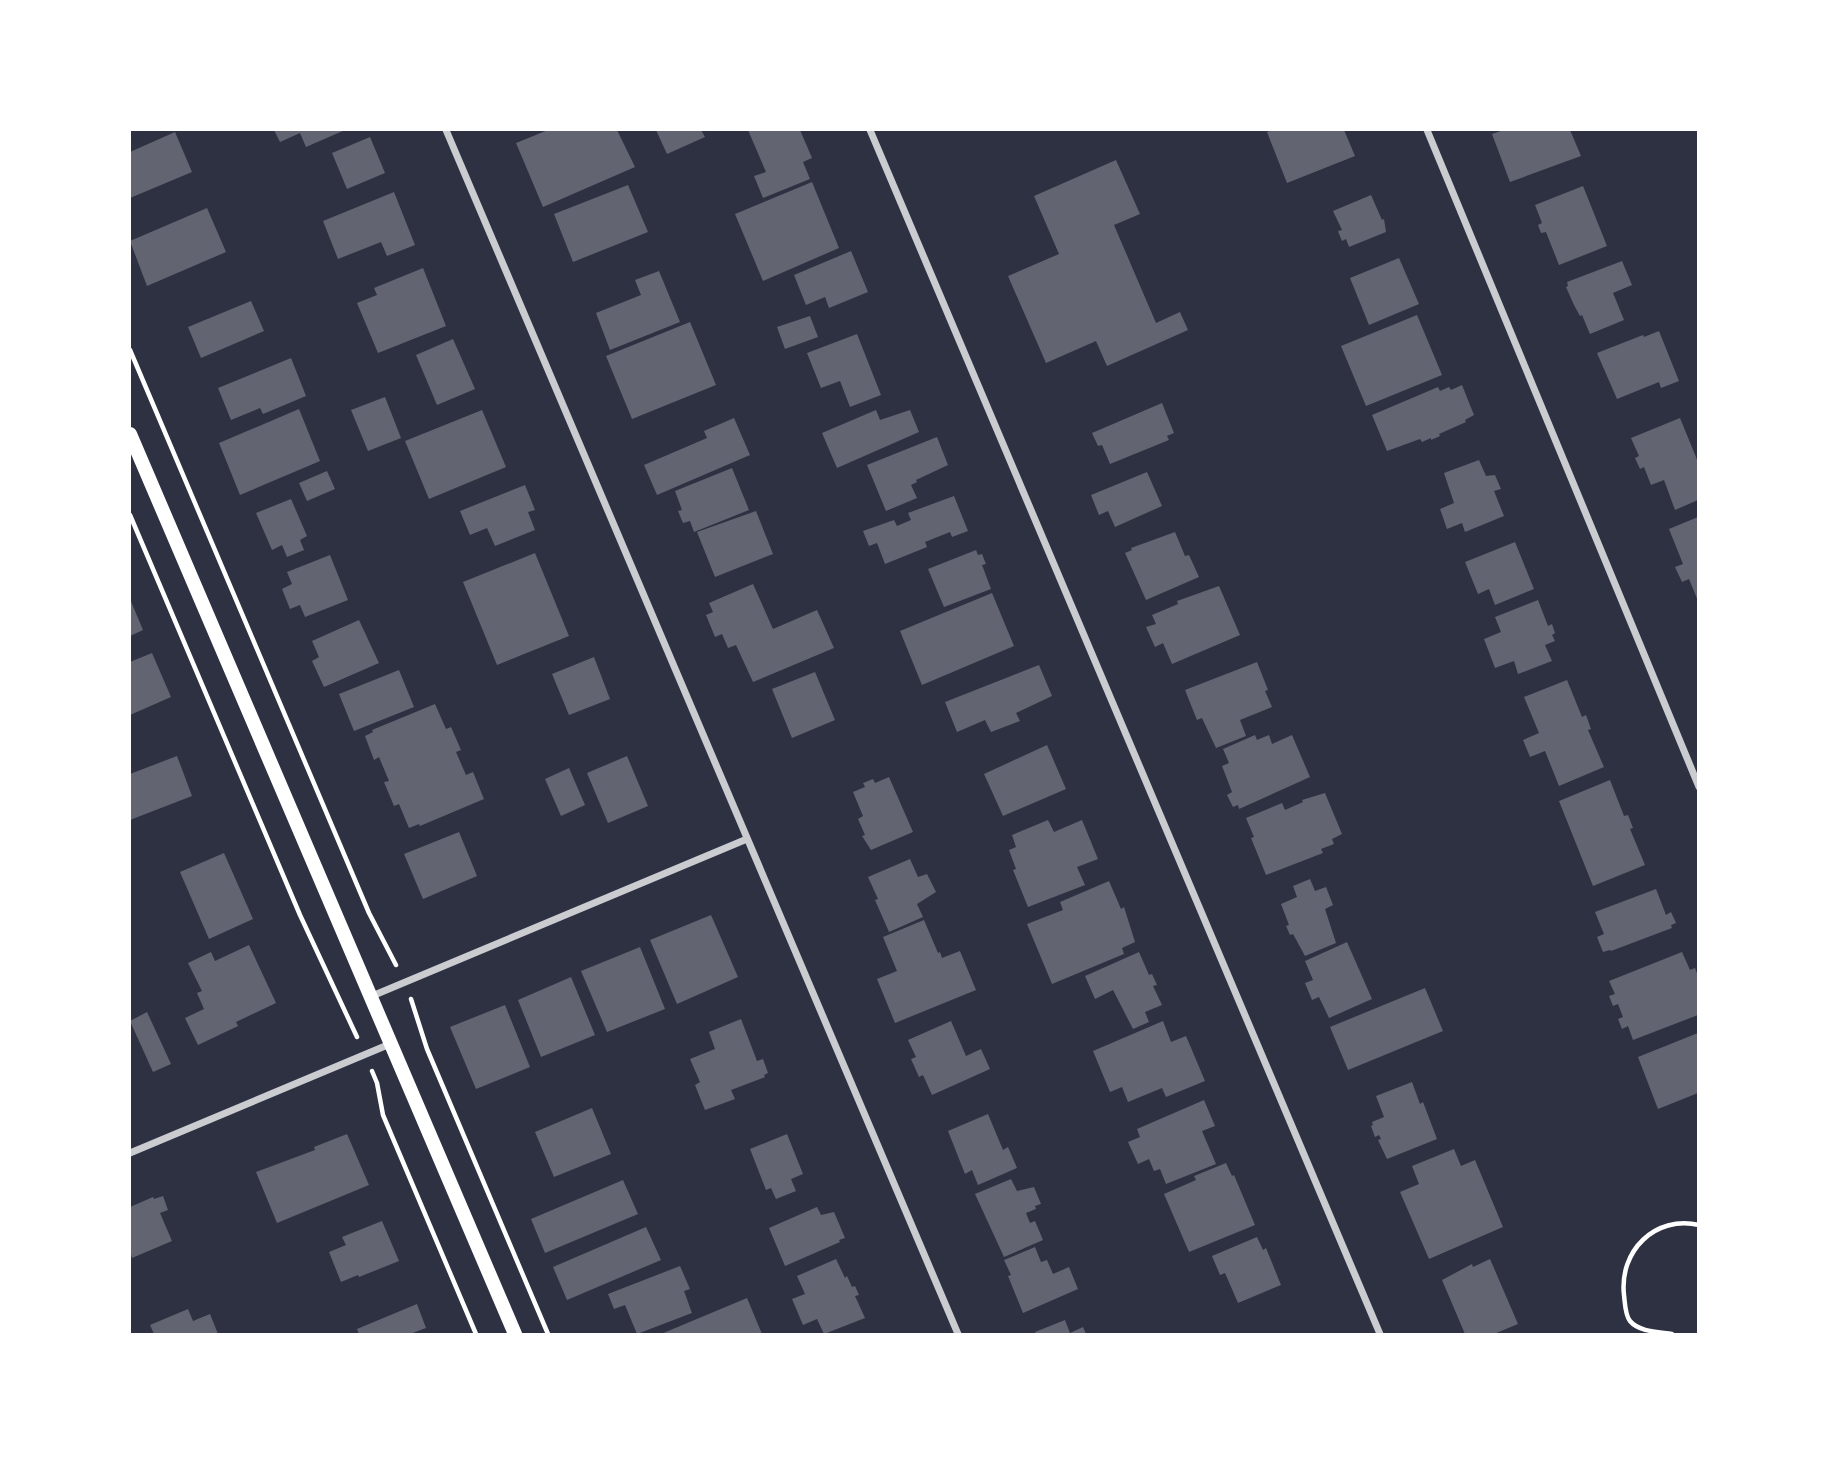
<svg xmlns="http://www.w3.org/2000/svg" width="1828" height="1464" font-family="'PT Sans',sans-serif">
<rect width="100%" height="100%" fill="#2d3142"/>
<!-- building -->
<g fill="#626471">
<polygon points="274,130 345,130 306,147 300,133 280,142"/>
<polygon points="548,130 617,130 635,167 543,207 516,143"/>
<polygon points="656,130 701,130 705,137 667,154"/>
<polygon points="748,130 800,130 812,158 803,162 810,179 763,198 754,176 766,172"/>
<polygon points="1273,130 1344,130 1355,156 1287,183 1267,132"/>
<polygon points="1504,130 1570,130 1581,156 1510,182 1492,134"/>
<polygon points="175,132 192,172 130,198 130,152"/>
<polygon points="370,137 385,173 347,189 332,153"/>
<polygon points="1116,160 1140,214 1114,225 1156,323 1180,312 1188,330 1107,366 1096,341 1046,363 1008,276 1059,254 1034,196"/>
<polygon points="812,182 839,248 763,281 735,214"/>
<polygon points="628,185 648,232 573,262 554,214"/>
<polygon points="1583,186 1607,246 1559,265 1546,232 1541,233 1538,225 1542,223 1535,205"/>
<polygon points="394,192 415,245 387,256 381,242 338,259 323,221"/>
<polygon points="1371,195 1382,220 1384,219 1386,232 1349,247 1346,239 1342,241 1339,234 1338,231 1342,230 1333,211"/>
<polygon points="207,208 226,252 147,286 130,241"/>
<polygon points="851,251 868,292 829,308 825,297 806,305 794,275"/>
<polygon points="1399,258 1419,304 1369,325 1350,278"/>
<polygon points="1622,261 1632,285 1613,293 1624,320 1590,334 1582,315 1580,316 1574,305 1566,287 1568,286 1567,282"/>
<polygon points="423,268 446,326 378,353 357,303 377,295 374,288"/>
<polygon points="659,271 680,322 610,350 596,313 641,295 635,280"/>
<polygon points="251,301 264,331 201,358 188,327"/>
<polygon points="1417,315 1442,375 1366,406 1341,346"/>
<polygon points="810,316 818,337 785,349 777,327"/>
<polygon points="690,322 716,385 632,419 606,356"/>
<polygon points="1659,331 1679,381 1661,388 1659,382 1617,399 1597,353 1643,335 1644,337"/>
<polygon points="857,334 881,395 850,407 840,381 821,388 807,353"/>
<polygon points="453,339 475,389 437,405 416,355"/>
<polygon points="291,358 306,396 263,414 260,408 231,420 218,388"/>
<polygon points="1462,385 1474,415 1465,420 1466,422 1439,434 1440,436 1431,440 1431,438 1422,442 1420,439 1387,451 1372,415 1438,387 1440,391 1449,387 1451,390"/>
<polygon points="385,397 401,438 368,451 351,410"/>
<polygon points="1162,403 1174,433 1167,436 1169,440 1110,464 1102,445 1098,446 1092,433"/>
<polygon points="299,409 320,461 240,495 219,443"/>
<polygon points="482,410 506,467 429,499 405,441"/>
<polygon points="876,410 880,420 910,410 919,432 837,468 822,433"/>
<polygon points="734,418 750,455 657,495 644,465 707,438 704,431"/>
<polygon points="1680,418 1698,462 1698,500 1675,510 1664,480 1651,485 1644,467 1640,469 1635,458 1639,456 1631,438"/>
<polygon points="937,437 948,465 916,480 917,482 911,485 917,498 886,511 867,465"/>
<polygon points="1479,460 1486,476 1495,475 1501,489 1494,491 1504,516 1465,532 1462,523 1447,529 1440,509 1454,503 1444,473"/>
<polygon points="732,468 749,510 694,532 690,521 683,523 678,511 682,510 675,491"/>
<polygon points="327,471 335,489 307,501 299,483"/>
<polygon points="1147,472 1162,506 1115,527 1108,511 1099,515 1091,495"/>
<polygon points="525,485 535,510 528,512 535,530 495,546 487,528 470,535 460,511"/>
<polygon points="954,496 968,531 952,537 950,532 925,542 927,547 885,564 877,543 869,546 863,531 894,520 897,526 911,520 908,513"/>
<polygon points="291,499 307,536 300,540 304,550 287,557 282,545 272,550 256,513"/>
<polygon points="756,511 773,554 715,577 697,532"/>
<polygon points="1698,517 1698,601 1689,579 1682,582 1675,567 1683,564 1669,529"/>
<polygon points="1175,532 1185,556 1189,555 1199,577 1146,600 1125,553 1132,550 1131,548"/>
<polygon points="1515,542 1534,589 1495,605 1489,589 1478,594 1465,562"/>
<polygon points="976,550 978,555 982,554 986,564 982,565 991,589 944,607 928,569"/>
<polygon points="535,553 569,636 497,665 463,582"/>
<polygon points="330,555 348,600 305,617 300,605 290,609 282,589 292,584 287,572"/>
<polygon points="753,584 773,629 817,610 834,648 753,682 736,645 728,648 722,634 715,637 706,615 713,612 709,603"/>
<polygon points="1219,586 1240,635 1172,664 1163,643 1155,647 1146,627 1156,624 1152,615 1178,604 1177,601"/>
<polygon points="992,593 1014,646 922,685 900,631"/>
<polygon points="130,599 143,630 130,636"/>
<polygon points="1538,600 1548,626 1552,624 1555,633 1552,635 1555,641 1545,645 1552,661 1518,674 1514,661 1495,668 1484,639 1501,632 1495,617"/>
<polygon points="359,620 379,663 324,687 312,661 319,657 312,641"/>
<polygon points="152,653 171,697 130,715 130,662"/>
<polygon points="594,657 610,699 569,715 552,674"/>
<polygon points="1257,662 1268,690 1265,691 1272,707 1240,720 1246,736 1216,748 1202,718 1197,720 1185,690"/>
<polygon points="1039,665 1052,696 1016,713 1020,721 991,732 985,720 957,732 945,702"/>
<polygon points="399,670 414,707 354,731 339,694"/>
<polygon points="815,672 835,720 792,738 772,689"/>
<polygon points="1567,680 1582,717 1586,715 1591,729 1588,730 1604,767 1559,786 1545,751 1530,757 1523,740 1539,733 1524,697"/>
<polygon points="435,704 446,729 451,727 461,750 456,752 466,775 473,772 484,799 420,826 419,824 409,828 399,804 394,806 384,782 389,781 379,757 374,760 365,736 373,732 372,730"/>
<polygon points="1255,735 1257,740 1269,735 1272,744 1292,735 1310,777 1239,809 1238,805 1233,807 1227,795 1232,792 1222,766 1229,763 1223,749"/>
<polygon points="1047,745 1066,789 1003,816 984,774"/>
<polygon points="177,756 192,796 130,820 130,774"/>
<polygon points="627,756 648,806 608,823 587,773"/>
<polygon points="569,768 585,805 561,816 545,779"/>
<polygon points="889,777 913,832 871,850 862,836 865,835 858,819 863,816 853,792 865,787 863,783 873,779 875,783"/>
<polygon points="1610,780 1624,816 1628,815 1633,828 1630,829 1645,865 1593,886 1559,801"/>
<polygon points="1325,793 1342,834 1332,839 1334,844 1321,849 1323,853 1266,875 1251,838 1254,837 1246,818 1282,803 1285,810 1303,802 1302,800"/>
<polygon points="1048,820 1054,832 1082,820 1098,859 1077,867 1085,885 1028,907 1013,870 1016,869 1009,850 1016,847 1012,835"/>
<polygon points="459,832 477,876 423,899 404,854"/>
<polygon points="224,853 253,919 209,939 180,872"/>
<polygon points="910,859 918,877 927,874 936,892 917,904 923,917 889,932 875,900 878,899 868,877"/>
<polygon points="1310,879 1315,891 1326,887 1333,905 1325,909 1336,943 1305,956 1293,934 1290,935 1286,926 1289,925 1281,904 1297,897 1293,886"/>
<polygon points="1109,881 1121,909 1124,907 1135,942 1122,948 1124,954 1052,984 1027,924 1063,910 1060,902"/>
<polygon points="1656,889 1666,915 1671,912 1676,923 1671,925 1672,928 1611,951 1610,950 1603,952 1597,937 1604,934 1595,912"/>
<polygon points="711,915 738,977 677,1004 650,940"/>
<polygon points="924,920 938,953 940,952 942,958 960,951 976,990 895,1023 877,979 897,971 883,937"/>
<polygon points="1347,942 1372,999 1329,1018 1319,997 1312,1000 1305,983 1313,980 1305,961"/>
<polygon points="249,945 276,1003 236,1022 238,1026 198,1045 185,1018 204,1009 197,993 202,991 188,963 211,952 215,961"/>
<polygon points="640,947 665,1009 607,1032 581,971"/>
<polygon points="1139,952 1149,975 1152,974 1157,985 1153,986 1162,1005 1145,1012 1149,1022 1133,1029 1113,990 1095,999 1085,976"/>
<polygon points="1682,952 1690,970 1695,968 1698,976 1698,1015 1633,1040 1628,1026 1622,1029 1618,1019 1623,1017 1618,1004 1613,1006 1609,996 1615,994 1609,981"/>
<polygon points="571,977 595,1035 541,1057 518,1000"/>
<polygon points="1425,988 1443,1031 1348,1070 1330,1027"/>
<polygon points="505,1005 530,1067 476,1089 450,1027"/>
<polygon points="147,1012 171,1064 153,1072 130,1021"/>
<polygon points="741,1019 757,1061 763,1059 768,1073 764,1075 765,1077 731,1090 735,1099 705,1110 695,1085 700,1082 690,1059 715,1049 709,1032"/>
<polygon points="951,1021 966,1056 981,1049 990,1069 932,1095 923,1075 919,1077 911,1059 916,1057 908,1040"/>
<polygon points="1163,1021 1171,1042 1186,1036 1205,1081 1166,1097 1162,1088 1128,1102 1122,1087 1110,1092 1093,1051"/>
<polygon points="1698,1033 1698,1093 1658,1109 1638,1057"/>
<polygon points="1412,1082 1420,1104 1423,1102 1437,1139 1387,1159 1378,1140 1381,1139 1379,1135 1375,1137 1371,1126 1373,1125 1372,1122 1384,1117 1376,1096"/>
<polygon points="1204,1100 1215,1126 1202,1131 1216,1164 1166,1184 1160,1169 1154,1171 1149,1159 1138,1164 1128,1142 1140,1137 1137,1129"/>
<polygon points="592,1108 611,1154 554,1177 535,1132"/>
<polygon points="988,1114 1003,1150 1008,1147 1017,1168 978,1185 972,1170 965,1174 948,1131"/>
<polygon points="347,1134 369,1185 277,1223 256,1172 315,1150 314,1147"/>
<polygon points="787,1134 803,1174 791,1179 796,1191 776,1199 771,1188 766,1190 750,1149"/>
<polygon points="1454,1149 1461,1166 1475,1160 1503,1227 1429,1259 1400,1192 1419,1184 1412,1166"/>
<polygon points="1226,1163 1232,1176 1234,1175 1255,1225 1189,1252 1164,1194 1196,1180 1194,1176"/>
<polygon points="1011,1179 1017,1191 1034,1187 1041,1204 1035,1206 1036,1209 1026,1213 1030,1223 1035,1221 1043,1240 1004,1257 975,1194"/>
<polygon points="623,1180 638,1214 545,1253 531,1219"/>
<polygon points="163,1196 168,1210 160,1213 172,1241 132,1258 130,1251 130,1207 153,1197 154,1199"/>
<polygon points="817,1207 821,1215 834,1212 845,1238 839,1240 840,1242 785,1266 769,1228"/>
<polygon points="382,1221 399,1261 359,1277 358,1275 341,1282 329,1252 346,1245 342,1237"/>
<polygon points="646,1227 661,1260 567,1300 553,1267"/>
<polygon points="1257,1237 1263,1250 1266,1248 1281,1285 1238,1303 1225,1273 1220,1275 1212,1256"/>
<polygon points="1035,1247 1041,1262 1047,1260 1053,1274 1069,1267 1078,1289 1023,1313 1008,1276 1011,1275 1004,1260"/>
<polygon points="836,1259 845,1278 847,1276 852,1287 855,1286 859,1295 855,1296 865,1318 824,1334 817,1319 803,1325 792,1299 805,1294 797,1276"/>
<polygon points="1490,1259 1518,1324 1494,1334 1465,1334 1442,1280 1472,1264 1473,1267"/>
<polygon points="680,1266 690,1289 684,1291 692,1313 637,1334 625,1305 614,1309 608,1294"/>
<polygon points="747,1298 762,1334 661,1334"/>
<polygon points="417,1304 426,1328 410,1334 359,1334 357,1329"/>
<polygon points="188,1309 193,1321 210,1314 218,1334 154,1334 150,1325"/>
<polygon points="1065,1320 1070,1333 1083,1327 1086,1334 1036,1334 1035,1332"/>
</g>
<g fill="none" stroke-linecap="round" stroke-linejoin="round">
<!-- path -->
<g stroke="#fff" stroke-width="4.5">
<polyline points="130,350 369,913 396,965"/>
<polyline points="130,515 300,915 357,1037"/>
<polyline points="411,999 427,1049 548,1334"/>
<polyline points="372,1071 377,1083 383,1115 476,1334"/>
<path d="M1672 1334C1659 1332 1639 1332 1630 1321 1625 1315 1625 1303 1624 1295 1619 1251 1655 1215 1699 1225"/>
</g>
<!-- minor -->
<g stroke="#caccd0" stroke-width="7">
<polyline points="446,130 958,1334"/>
<polyline points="870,130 1380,1334"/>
<polyline points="1427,130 1699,787"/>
<polyline points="372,996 747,839"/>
<polyline points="130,1153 390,1044"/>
</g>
<!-- secondary -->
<polyline stroke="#fff" stroke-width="14" points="130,434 515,1334"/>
</g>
<!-- border -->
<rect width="1828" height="1464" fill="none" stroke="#ffffff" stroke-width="262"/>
</svg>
